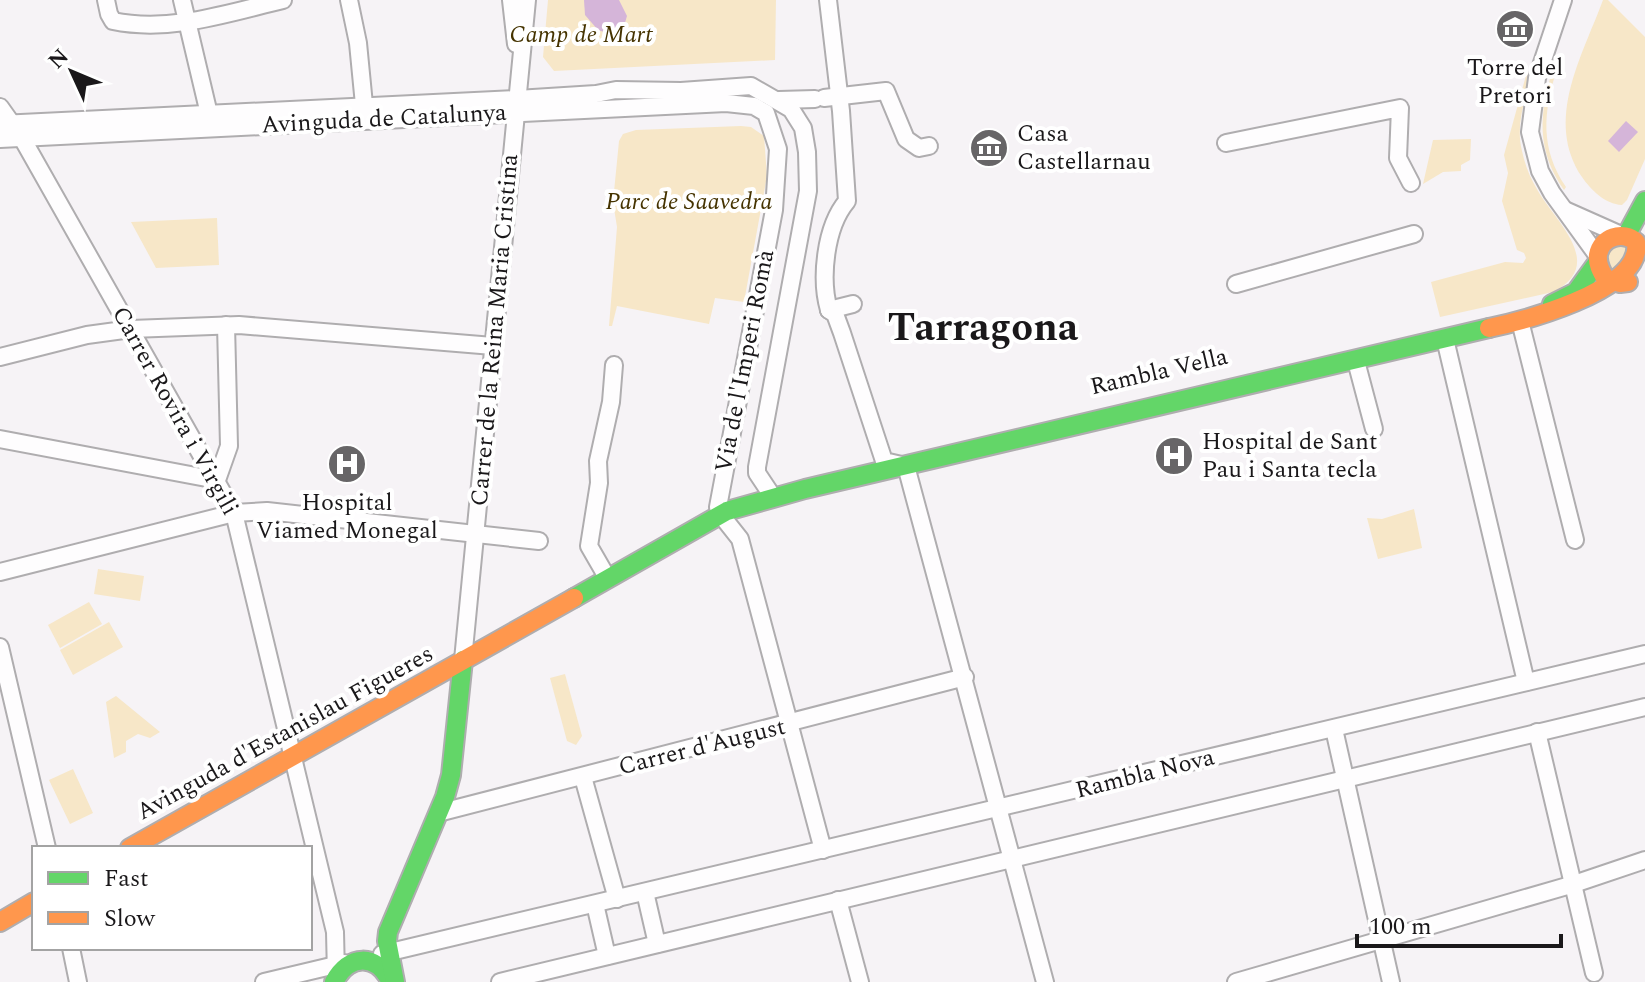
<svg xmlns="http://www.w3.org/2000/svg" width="1645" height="982" font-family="Spectral,serif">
<rect width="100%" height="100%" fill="#f6f3f6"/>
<!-- green -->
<g fill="#f7e7c8">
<polygon points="548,0 776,0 775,60 554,71 543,57"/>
<path d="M1603 0H1608L1645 37V159L1627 200 1622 205C1605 204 1591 190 1582 177 1544 120 1582 57 1603 0Z"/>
<path d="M1553 69H1557C1543 112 1540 149 1566 187L1564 190C1536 150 1539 113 1553 69Z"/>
<path d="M1527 72H1532C1526 97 1515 124 1522 151 1525 165 1530 178 1538 191 1556 222 1607 265 1553 292L1440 317 1431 282 1505 262 1523 263 1526 258 1524 253 1517 250 1502 201 1508 173 1504 155Z"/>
<polygon points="741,126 751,127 764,136 767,176 744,302 715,298 709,324 617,306 612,326 609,326 617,227 613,202 619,141 623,134 636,130"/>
<polygon points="1471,139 1470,160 1461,165 1461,171 1443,172 1423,184 1433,140"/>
<polygon points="217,218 219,265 156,268 131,222"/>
<polygon points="1625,244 1636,260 1626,274 1612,272 1607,252 1611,247"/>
<polygon points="1414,509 1422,548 1378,559 1367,518 1382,519"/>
<polygon points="98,569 144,576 140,601 94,594"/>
<polygon points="89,602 102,624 60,648 48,625"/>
<polygon points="109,622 123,647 73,675 60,650"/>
<polygon points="565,674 582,736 576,745 567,741 550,678"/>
<polygon points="116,696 160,732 150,738 138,734 126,741 126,752 114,758 106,702"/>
<polygon points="73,769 93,813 70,824 49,780"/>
</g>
<!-- water -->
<g fill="#d5b5d9">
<polygon points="584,0 619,0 627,16 624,26 610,34 598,30 585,15"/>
<polygon points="1626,121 1638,132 1619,152 1608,141"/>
</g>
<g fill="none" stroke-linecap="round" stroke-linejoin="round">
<defs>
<g id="street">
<path d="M106 0 109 14 113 21C170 33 228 13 283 0"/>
<polyline points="182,0 209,114"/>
<polyline points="349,0 358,43 365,115"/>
<polyline points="511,0 516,44"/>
<path d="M828 0 841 111 847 201C825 227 820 279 829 310"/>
<polyline points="1563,0 1537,78 1530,132 1540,171 1552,193 1597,255"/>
<polyline points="824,98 886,91 906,139 919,148 929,146"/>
<polyline points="779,100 815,99"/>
<polyline points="0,107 22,138 234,513 335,932 336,975"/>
<polyline points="0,124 517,99 596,94 616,90 681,91 751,86 791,109 803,128 807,152 808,191 757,467 757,473 769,491"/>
<polyline points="0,139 726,103 754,106 766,113 778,149 774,210 718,507 721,515 740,539 823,850"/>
<polyline points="1226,143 1400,108 1398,158 1411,183"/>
<polyline points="1567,211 1621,235"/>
<polyline points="1236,284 1414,234"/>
<polyline points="829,310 835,314 842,333 884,461 906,466 1045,982"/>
<polyline points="829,310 853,304"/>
<polyline points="1520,321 1575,540"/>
<polyline points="1445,339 1526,682"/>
<polyline points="0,357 87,335 131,329 239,325 493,346"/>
<polyline points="1356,361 1374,429"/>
<polyline points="0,439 217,480 229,446 226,325"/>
<polyline points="0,572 234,513 267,511 539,541"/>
<polyline points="604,572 589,546 599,483 598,461 611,402 614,365"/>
<polyline points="0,647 47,848"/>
<polyline points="463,660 527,0"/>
<polyline points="1334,729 1391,982"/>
<polyline points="1537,732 1594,973"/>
<polyline points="583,777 617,899"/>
<polyline points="438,813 965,677"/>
<polyline points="645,892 657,944"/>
<polyline points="838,900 860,982"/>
<polyline points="595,904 607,956"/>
<polyline points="71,948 78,982"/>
<polyline points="382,954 1645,654"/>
<polyline points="264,982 344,963"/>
<polyline points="500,982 1645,707"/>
<polyline points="1236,982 1574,884 1645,860"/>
</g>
<g id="fast">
<polyline points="1626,236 1645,201"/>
<polyline points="1552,304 1576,292 1597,263"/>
<polyline points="574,598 727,511 805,489 1489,328"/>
<path d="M334 982C349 954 376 953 391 982"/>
<polyline points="395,982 387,941 388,932 445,797 451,775 463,660"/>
</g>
<g id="slow">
<path d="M1489 328C1513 323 1645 292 1636 242 1623 230 1601 237 1598 255 1597 264 1601 271 1605 278L1620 283 1628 282"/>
<polyline points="130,848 574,598"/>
<polyline points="0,922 34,902"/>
</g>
</defs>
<!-- street casing -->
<use href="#street" stroke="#afadaf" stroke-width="20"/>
<!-- fast casing -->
<use href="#fast" stroke="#afadaf" stroke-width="22"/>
<!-- slow casing -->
<use href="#slow" stroke="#afadaf" stroke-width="22"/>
<!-- street -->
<use href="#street" stroke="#fefdfe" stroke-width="16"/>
<!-- fast -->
<use href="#fast" stroke="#63d668" stroke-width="18"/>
<!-- slow -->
<use href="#slow" stroke="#ff974d" stroke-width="18"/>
</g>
<!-- icons -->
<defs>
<symbol id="museum-disc" viewBox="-11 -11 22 22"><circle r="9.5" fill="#676567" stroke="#fff"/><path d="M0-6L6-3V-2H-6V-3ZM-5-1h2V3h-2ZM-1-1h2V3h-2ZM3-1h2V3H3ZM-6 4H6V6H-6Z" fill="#fff"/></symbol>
<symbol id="hospital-disc" viewBox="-11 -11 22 22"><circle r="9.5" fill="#676567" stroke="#fff"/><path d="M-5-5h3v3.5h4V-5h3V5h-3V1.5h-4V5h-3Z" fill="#fff"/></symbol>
</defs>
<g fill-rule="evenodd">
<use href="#museum-disc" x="1493" y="7" width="44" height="44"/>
<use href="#museum-disc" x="967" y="126" width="44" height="44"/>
<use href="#hospital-disc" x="1152" y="434" width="44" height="44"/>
<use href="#hospital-disc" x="325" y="442" width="44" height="44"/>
</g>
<g text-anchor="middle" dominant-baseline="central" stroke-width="8" stroke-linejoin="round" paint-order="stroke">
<!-- park labels -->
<g font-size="24" font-style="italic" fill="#453300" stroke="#fff">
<text x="581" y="35">Camp de Mart</text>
<text x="689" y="202">Parc de Saavedra</text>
</g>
<!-- poi labels -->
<g font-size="24" fill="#1a181a" stroke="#fff">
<text x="1515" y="68">Torre del<tspan x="1515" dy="28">Pretori</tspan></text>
<text x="1017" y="134" text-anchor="start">Casa<tspan x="1017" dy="28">Castellarnau</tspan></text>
<text x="1202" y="442" text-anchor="start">Hospital de Sant<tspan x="1202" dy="28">Pau i Santa tecla</tspan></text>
<text x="347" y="503">Hospital<tspan x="347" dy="28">Viamed Monegal</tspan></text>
</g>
<!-- street labels -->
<g font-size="24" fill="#1a181a" stroke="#fff">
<text transform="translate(384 119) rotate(-3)">Avinguda de Catalunya</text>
<text transform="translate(495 330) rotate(-85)">Carrer de la Reina Maria Cristina</text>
<text transform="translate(745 361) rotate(-79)">Via de l'Imperi Romà</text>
<text transform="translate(1159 372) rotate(-13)">Rambla Vella</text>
<text transform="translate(175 411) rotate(61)">Carrer Rovira i Virgili</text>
<text transform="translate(285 733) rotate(-29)">Avinguda d'Estanislau Figueres</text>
<text transform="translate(702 747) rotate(-14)">Carrer d'August</text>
<text transform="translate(1145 774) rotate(-14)">Rambla Nova</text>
</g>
<!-- town labels -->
<g font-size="40" font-weight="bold" fill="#1a181a" stroke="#fff">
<text x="983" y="328">Tarragona</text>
</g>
</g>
<!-- legend -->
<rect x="32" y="846" width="280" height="104" fill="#ffffff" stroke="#a3a3a3" stroke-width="2"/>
<rect x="48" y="872" width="40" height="12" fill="#63d668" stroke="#a3a3a3" stroke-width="2"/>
<text x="104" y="886" font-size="24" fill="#1a181a">Fast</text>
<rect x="48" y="912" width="40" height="12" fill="#ff974d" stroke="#a3a3a3" stroke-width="2"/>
<text x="104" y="926" font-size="24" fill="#1a181a">Slow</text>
<!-- north arrow -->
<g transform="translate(72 72) rotate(314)" stroke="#ffffff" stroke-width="6" paint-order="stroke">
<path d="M0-6L14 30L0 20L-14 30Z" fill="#1a181a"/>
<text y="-12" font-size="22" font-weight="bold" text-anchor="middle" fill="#1a181a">N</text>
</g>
<!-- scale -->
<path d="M1357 934v12h204v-12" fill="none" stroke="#1a181a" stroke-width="4"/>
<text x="1369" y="934" font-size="24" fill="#1a181a" stroke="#ffffff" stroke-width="6" paint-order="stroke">100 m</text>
</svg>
